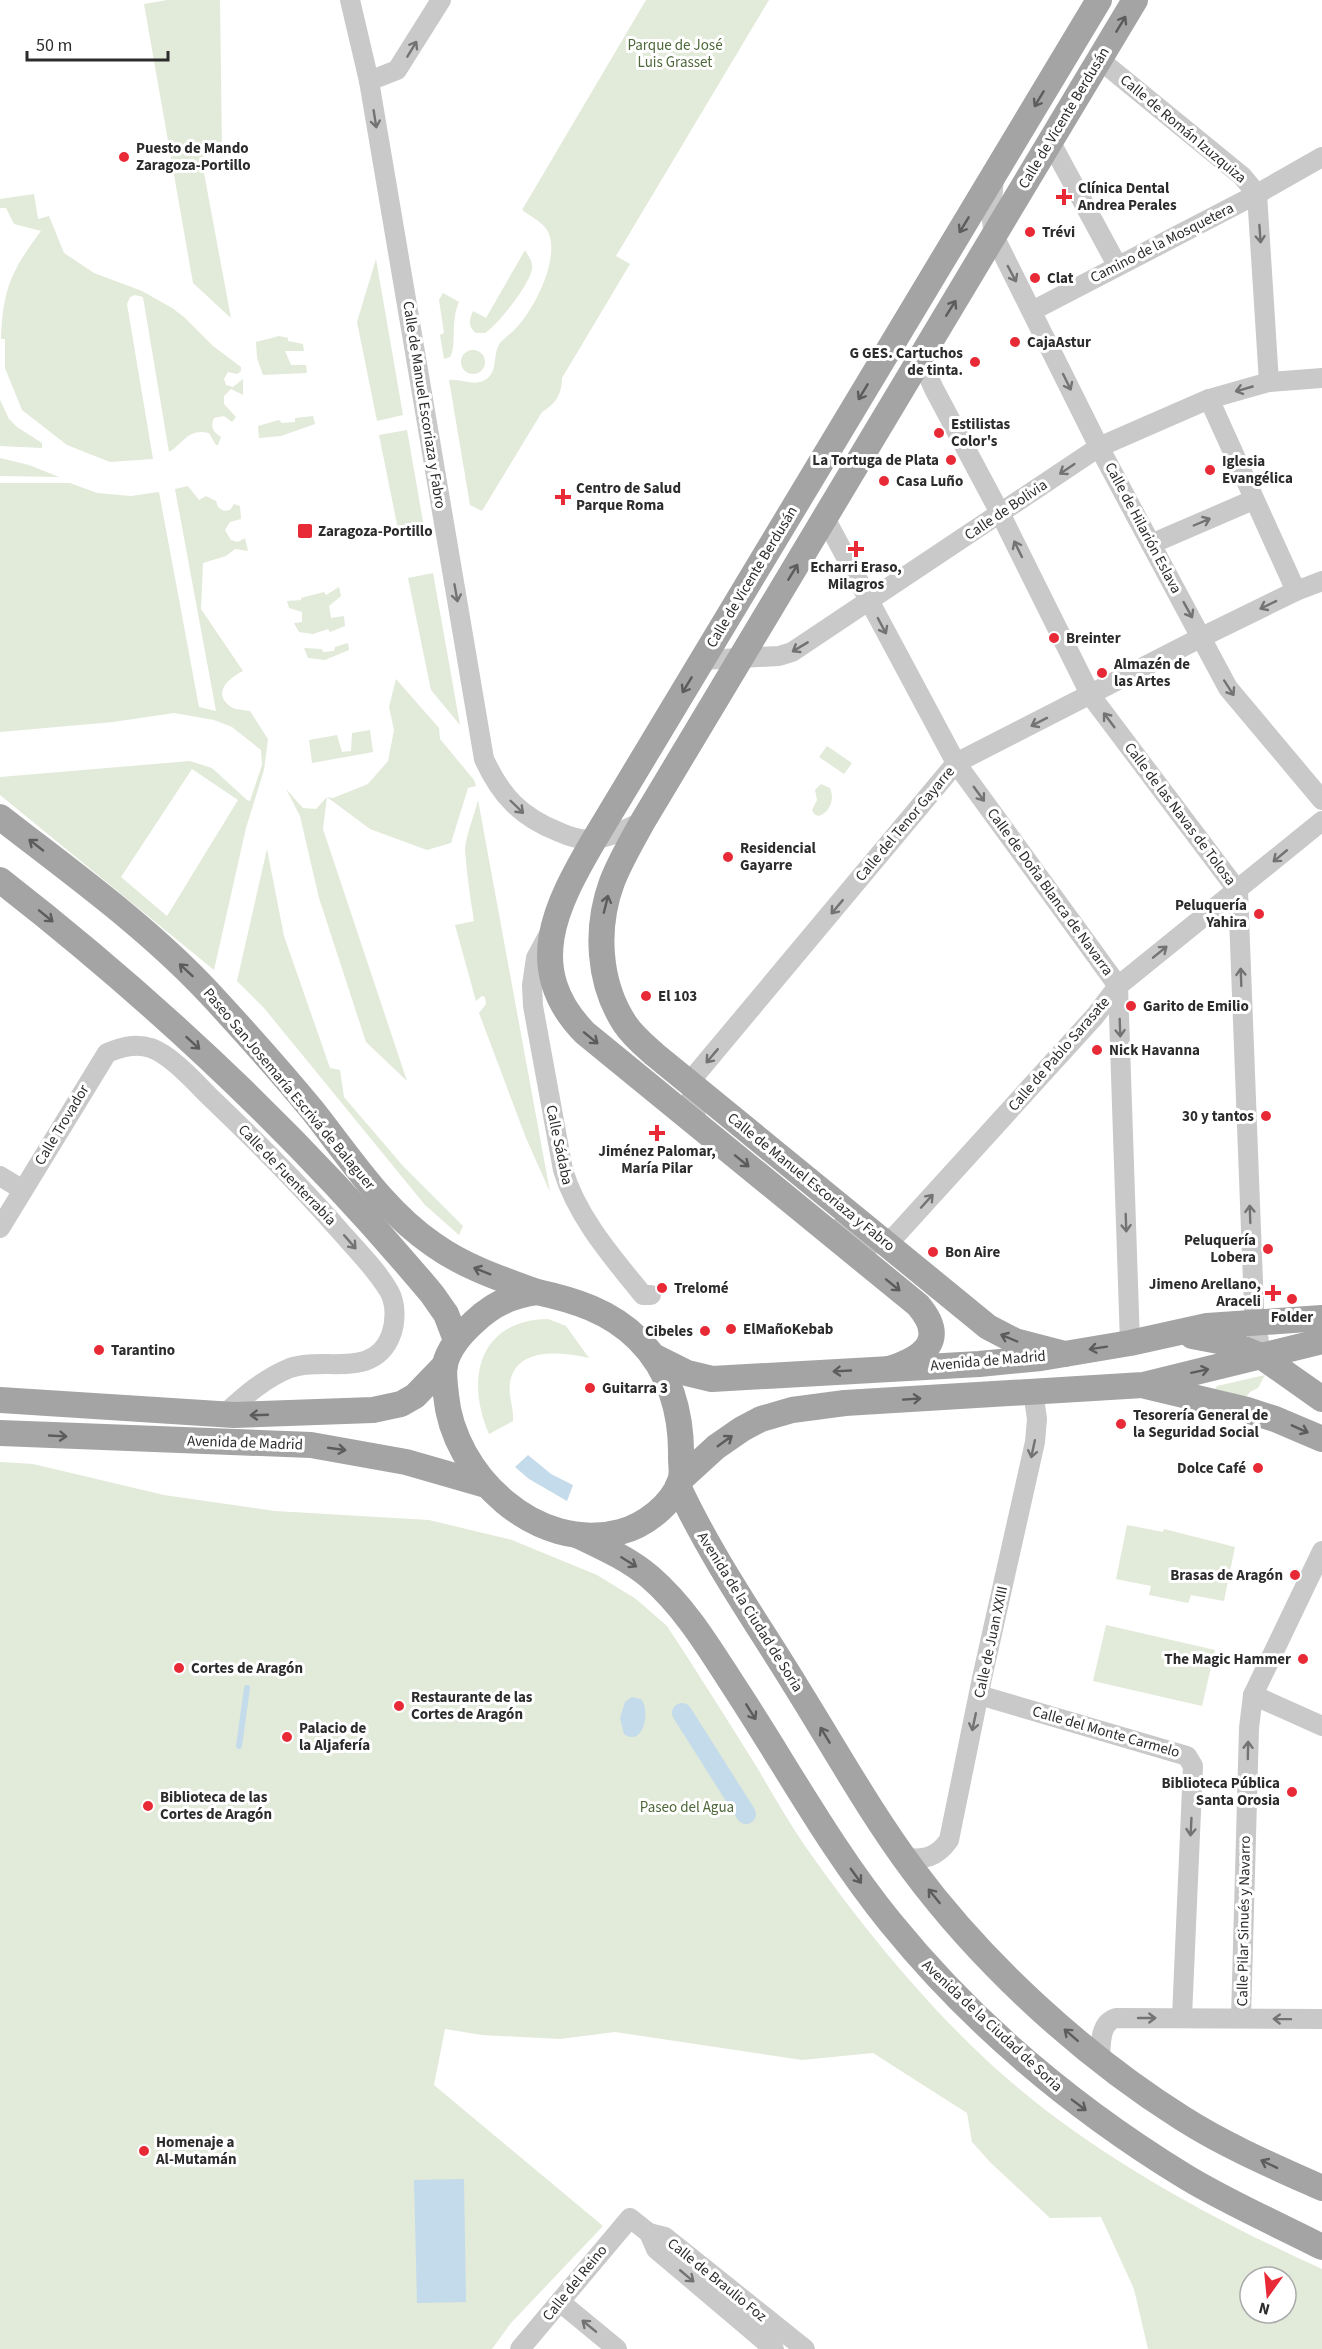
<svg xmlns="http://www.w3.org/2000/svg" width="1322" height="2349" font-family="'Source Sans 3',sans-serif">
<rect width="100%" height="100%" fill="#fff"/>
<!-- green -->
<g fill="#e2ead9" fill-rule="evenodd">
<polygon points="167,0 220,0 222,153 201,157 231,318 193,283 144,4"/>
<path d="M646 0H769L616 256 630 264 562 378C562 395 555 404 542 412L482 511 470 505 449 380C462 378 472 387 485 380 499 372 492 354 500 343 505 337 512 333 517 327 535 308 562 255 547 230 541 221 530 216 522 210Z"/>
<path d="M34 194 38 219 49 216 64 253 94 273 142 291 172 308 184 317 213 346 241 367V371L237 374 228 372 224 379 226 385 233 387 243 379V395L231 389 224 396V404L236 417 232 422 224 416 214 418C210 427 213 432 221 437L218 445H216L209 433C188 428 184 443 169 452L143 297 135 295 130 297 127 304 153 459 110 462 67 445 22 410 5 368V339H1C3 289 11 271 41 231L14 224 6 208H0V199Z"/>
<path d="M525 250C528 256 533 261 532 268 531 283 498 325 485 333H476C468 327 469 320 473 311L486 318Z"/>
<polygon points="376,259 403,415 377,421 357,322"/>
<path d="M443 293 459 302C450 321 457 347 450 357L444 359 440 335 444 333 439 300Z"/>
<polygon points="279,336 288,338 288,341 303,344 304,351 285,351 291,365 306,365 307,373 263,375 257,358 256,342"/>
<circle cx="473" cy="362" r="12"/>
<polygon points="0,400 9,419 17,427 42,443 42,448 0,446"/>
<polygon points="313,416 315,424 281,436 259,438 258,426 279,420 282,423 295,422 295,418"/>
<polygon points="407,430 425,533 400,539 379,435"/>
<polygon points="0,458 29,465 59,477 0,476"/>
<path d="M0 483H70L97 493 131 496 159 492 199 707 216 711 175 489 188 486 199 500 206 496 216 501 218 507 224 511 230 510 234 504 240 506 241 519 230 522 225 530 231 540 238 542 245 538 248 551 235 549 226 556 203 563 201 609 243 671C229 678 211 693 231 707 236 710 245 710 250 711L268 739 264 770 246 828 214 970 0 795V777L190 761 212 768 247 800 250 801 262 765 261 750 232 727 214 720 174 713 113 722 0 732ZM192 769 238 800 167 916 121 877Z"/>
<polygon points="433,573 460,725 431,690 408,578"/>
<polygon points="339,587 341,596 329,606 331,618 344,616 345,626 330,632 328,629 313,634 299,632 294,623 302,622 302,612 289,608 287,601 301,600 301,598 324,592 326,595"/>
<polygon points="348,643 349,650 325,660 308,658 304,648 322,649 323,652 334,651 335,647"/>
<polygon points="396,679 439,728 440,739 474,780 476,786 468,788 451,843 427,850 370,829 327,797 323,829 407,1081 366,1042 319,898 300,816 286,789 303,808 316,809 327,797 333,798 368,784 388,761 394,730 389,707"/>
<polygon points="370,730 373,752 312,763 309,740 337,735 342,752 351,751 352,733"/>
<polygon points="827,746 852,763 844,774 819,757"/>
<path d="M821 784 830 788C835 799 830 813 818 816L814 814 812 810 817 800 815 790Z"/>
<path d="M478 800 550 1192 526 1138 479 1013 486 1004 485 997 482 996 476 1001 455 925 474 921C470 897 467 875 465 851 465 838 475 813 478 800Z"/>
<polygon points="267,849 284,936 330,1068 340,1070 344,1097 403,1166 463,1226 459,1235 425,1205 264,1008 237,981"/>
<path d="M548 1319 566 1326 589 1358C562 1352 516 1346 510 1383 508 1396 514 1408 513 1421L489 1434C465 1379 479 1320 548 1319Z"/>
<polygon points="1265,1375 1258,1388 1250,1392 1246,1397 1215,1389 1217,1386"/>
<path d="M0 1462 33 1464 164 1495 275 1511 429 1520 512 1540 597 1575 636 1599 667 1626C698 1673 728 1721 758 1769 773 1795 788 1821 805 1846 854 1916 915 1992 977 2051 1073 2144 1201 2214 1322 2269V2349H1148L1134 2289 1101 2217 1050 2218 990 2162 972 2142 967 2113 873 2053 802 2060 615 2032 560 2039 482 2035 445 2029 434 2085 603 2226 511 2323 492 2349H0ZM1250 2277H1286V2313H1250Z"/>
<polygon points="1127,1525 1163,1532 1164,1529 1235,1547 1224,1601 1191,1595 1188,1603 1149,1595 1151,1586 1116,1579"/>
<polygon points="1106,1625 1215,1650 1202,1706 1093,1681"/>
</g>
<!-- water -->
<g fill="#c4dbeb">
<polygon points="528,1455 551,1474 573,1485 567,1501 529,1479 515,1467"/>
<path d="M632 1697 641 1699C651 1711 643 1748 624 1734L620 1718 625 1702Z"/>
<polygon points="464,2179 466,2302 417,2303 414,2180"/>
</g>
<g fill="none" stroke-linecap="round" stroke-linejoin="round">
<!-- stream -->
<polyline stroke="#c4dbeb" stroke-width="6" points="239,1746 247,1688"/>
<!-- canal -->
<polyline stroke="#c4dbeb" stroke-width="20" points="682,1713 746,1814"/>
<!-- minor -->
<g stroke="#c9c9c9" stroke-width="20">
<path d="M350 0 369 81 484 759C501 796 521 817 559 832 570 837 582 841 595 839 612 837 628 828 643 821"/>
<polyline points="1100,60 1242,176 1257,194 1269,382"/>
<polyline points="369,81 397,70 441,0"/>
<polyline points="1050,141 1117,265"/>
<polyline points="994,178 991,212 994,236 1099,447 1228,688 1322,800"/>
<polyline points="1032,311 1257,194 1322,157"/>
<polyline points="920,358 934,389 1000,513 1091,696 1238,891 1254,1308 1261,1356"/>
<polyline points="1209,399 1296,591"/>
<polyline points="825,518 956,763 1118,986 1130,1343"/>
<polyline points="1151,544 1253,500"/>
<polyline points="702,660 779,656 792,652 1099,447 1209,399 1269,382 1322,378"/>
<path d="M550 932 536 958 532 985 533 1006 563 1170C577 1217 613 1258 643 1295H651"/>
<path d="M700 1126C691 1108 689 1092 697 1073L956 763 1202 637 1296 591 1322 581"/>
<polyline points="0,1176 23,1190"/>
<path d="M0 1228 107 1053C122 1047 135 1043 151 1048 171 1055 195 1082 210 1097 255 1140 299 1184 340 1231 357 1250 376 1269 389 1291 396 1303 396 1321 391 1335 374 1380 325 1356 290 1368 265 1378 244 1396 224 1415"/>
<path d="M839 1228C860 1242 874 1252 897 1234L1095 1016 1118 986 1322 821"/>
<polyline points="979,1695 1187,1756 1193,1766 1182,2017"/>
<polyline points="1253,1695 1322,1726"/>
<path d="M904 1857C924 1861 937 1857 949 1840L982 1678 1035 1442 1037 1419 1033 1391"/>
<polyline points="1241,2018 1249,1728 1253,1695 1322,1551"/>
<path d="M1100 2060C1101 2045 1099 2023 1116 2018L1322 2019"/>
<polyline points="649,2233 665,2237 805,2349"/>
<polyline points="560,2302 617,2349"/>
<polyline points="520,2349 630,2218 649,2233 656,2249 774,2349"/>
</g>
<!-- major -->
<g stroke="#a4a4a4" stroke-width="26">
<path d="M0 817C72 873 149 928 211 995 246 1033 280 1071 313 1111 350 1158 384 1211 434 1245 465 1267 501 1279 537 1292"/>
<path d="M0 880C158 1003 304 1141 432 1294L446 1314 456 1340"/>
<path d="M537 1292C574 1300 610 1311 638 1339 670 1370 682 1414 681 1458 681 1465 683 1474 680 1481 672 1505 644 1526 620 1532 537 1554 453 1475 446 1395 445 1385 443 1373 445 1364 449 1348 461 1334 473 1323 491 1305 511 1295 537 1292Z"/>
<polyline points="1192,1336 1229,1343 1261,1356 1322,1399"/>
<path d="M1065 1354 1015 1341 988 1327 654 1054C644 1045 633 1036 625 1024 598 983 595 928 612 882 620 861 632 841 643 821L1135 0"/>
<polyline points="655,1357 687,1373 712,1379 979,1364 1041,1358 1130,1343 1207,1326 1322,1318"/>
<path d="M889 1369C924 1358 948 1340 918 1305L585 1033C522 969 556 905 594 840L1099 0"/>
<polyline points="1146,1386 1247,1410 1275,1419 1322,1439"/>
<polyline points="0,1400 234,1415 373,1410 401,1404 415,1396 445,1365"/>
<polyline points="0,1433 311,1445 406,1462 486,1485"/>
<polyline points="681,1479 716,1447 742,1429 761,1419 792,1410 845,1403 1143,1385 1322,1341"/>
<path d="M678 1486C711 1557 756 1621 797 1688 835 1749 870 1812 913 1870 983 1964 1082 2055 1182 2118 1226 2146 1275 2167 1322 2188"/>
<path d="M577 1535C602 1547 629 1559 650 1577 688 1610 712 1653 739 1694 789 1771 833 1852 891 1923 973 2024 1075 2109 1186 2177 1229 2203 1277 2224 1322 2247"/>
</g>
</g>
<!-- one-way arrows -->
<defs><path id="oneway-shaft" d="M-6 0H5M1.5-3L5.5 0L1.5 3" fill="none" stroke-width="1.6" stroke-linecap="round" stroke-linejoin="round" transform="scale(1.5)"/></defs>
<g stroke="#5c5c5c">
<use href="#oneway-shaft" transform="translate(1121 24) rotate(-59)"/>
<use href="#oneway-shaft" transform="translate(1039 99) rotate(121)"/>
<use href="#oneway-shaft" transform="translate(964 225) rotate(121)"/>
<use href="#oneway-shaft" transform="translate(951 308) rotate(-58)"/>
<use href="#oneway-shaft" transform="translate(863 392) rotate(121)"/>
<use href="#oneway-shaft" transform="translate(793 572) rotate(-59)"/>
<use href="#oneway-shaft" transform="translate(687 685) rotate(121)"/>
<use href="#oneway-shaft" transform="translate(36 845) rotate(-142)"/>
<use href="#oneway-shaft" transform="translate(606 904) rotate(-76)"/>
<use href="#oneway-shaft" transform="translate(46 916) rotate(39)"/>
<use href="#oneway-shaft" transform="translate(186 970) rotate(-137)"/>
<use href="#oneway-shaft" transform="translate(591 1038) rotate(39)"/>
<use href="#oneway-shaft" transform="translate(193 1043) rotate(42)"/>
<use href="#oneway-shaft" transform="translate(742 1161) rotate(39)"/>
<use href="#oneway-shaft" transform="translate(482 1271) rotate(-158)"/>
<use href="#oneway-shaft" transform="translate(893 1285) rotate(39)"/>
<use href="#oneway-shaft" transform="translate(1009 1338) rotate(-157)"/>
<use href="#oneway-shaft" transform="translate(1098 1348) rotate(171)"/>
<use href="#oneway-shaft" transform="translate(842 1371) rotate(177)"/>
<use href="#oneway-shaft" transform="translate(1200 1371) rotate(-12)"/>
<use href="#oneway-shaft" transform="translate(912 1399) rotate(-4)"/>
<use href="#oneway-shaft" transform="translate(259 1415) rotate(178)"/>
<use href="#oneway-shaft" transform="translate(1300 1429) rotate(24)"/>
<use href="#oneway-shaft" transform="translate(58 1436) rotate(3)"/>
<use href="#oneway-shaft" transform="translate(725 1441) rotate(-36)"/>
<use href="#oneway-shaft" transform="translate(337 1449) rotate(8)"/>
<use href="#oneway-shaft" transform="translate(629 1562) rotate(32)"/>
<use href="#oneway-shaft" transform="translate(751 1712) rotate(58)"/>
<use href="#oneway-shaft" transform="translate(825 1735) rotate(-121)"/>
<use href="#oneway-shaft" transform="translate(856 1876) rotate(54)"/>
<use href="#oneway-shaft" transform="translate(934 1896) rotate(-129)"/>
<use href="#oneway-shaft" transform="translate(1071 2035) rotate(-139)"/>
<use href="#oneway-shaft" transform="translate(1079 2105) rotate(37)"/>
<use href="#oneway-shaft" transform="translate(1269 2164) rotate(-154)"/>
</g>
<g stroke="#737373">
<use href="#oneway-shaft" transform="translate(412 49) rotate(-59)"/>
<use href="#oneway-shaft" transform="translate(375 119) rotate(81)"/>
<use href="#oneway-shaft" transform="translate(1260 234) rotate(86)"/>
<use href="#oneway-shaft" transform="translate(1012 274) rotate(62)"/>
<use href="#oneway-shaft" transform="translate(1067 382) rotate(64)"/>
<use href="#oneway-shaft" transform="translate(1244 389) rotate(164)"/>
<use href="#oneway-shaft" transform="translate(1067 469) rotate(146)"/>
<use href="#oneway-shaft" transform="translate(1202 522) rotate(-23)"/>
<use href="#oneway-shaft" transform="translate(1018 549) rotate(-116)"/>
<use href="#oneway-shaft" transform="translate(456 593) rotate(80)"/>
<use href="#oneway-shaft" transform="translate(1268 605) rotate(154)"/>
<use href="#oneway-shaft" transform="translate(1188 610) rotate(61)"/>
<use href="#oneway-shaft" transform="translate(882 626) rotate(62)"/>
<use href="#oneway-shaft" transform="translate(800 647) rotate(149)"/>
<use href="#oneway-shaft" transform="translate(1229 688) rotate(57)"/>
<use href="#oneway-shaft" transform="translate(1109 720) rotate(-127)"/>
<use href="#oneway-shaft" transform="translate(1039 722) rotate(153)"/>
<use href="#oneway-shaft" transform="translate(979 794) rotate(54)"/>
<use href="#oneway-shaft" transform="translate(517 807) rotate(44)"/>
<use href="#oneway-shaft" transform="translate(1280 856) rotate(140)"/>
<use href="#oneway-shaft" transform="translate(837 907) rotate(130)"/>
<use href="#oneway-shaft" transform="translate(1160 952) rotate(-39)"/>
<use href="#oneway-shaft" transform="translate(1241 977) rotate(-92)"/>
<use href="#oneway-shaft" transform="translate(1120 1028) rotate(88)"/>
<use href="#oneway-shaft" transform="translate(712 1056) rotate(130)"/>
<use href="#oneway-shaft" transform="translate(927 1201) rotate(-48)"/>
<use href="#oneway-shaft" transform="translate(1250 1214) rotate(-92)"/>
<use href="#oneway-shaft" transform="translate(1126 1223) rotate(88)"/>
<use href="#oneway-shaft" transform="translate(350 1242) rotate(49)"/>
<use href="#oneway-shaft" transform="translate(1033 1449) rotate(102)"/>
<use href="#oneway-shaft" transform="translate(974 1722) rotate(102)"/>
<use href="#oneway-shaft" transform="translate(1248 1750) rotate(-89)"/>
<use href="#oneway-shaft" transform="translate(1191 1827) rotate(93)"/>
<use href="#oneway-shaft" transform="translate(1147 2018)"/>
<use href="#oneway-shaft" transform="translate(1282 2019) rotate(-179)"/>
<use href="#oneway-shaft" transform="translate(687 2276) rotate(40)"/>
<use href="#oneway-shaft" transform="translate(589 2326) rotate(-141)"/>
</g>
<!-- markers -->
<g fill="#e72a36" stroke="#fff" stroke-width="2">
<circle cx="124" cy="157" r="6"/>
<path d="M1061 188h6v6h6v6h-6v6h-6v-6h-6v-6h6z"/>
<circle cx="1030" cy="232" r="6"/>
<circle cx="1035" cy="278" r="6"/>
<circle cx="1015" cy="342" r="6"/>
<circle cx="975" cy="362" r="6"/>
<circle cx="939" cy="433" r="6"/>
<circle cx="951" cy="460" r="6"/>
<circle cx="1210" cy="470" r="6"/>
<circle cx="884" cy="481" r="6"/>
<path d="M560 488h6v6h6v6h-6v6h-6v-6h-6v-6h6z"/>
<rect x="297" y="523" width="16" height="16" rx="3"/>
<path d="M853 540h6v6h6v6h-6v6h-6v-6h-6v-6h6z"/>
<circle cx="1054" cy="638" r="6"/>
<circle cx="1102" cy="673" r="6"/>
<circle cx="728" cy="857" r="6"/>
<circle cx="1259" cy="914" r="6"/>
<circle cx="646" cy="996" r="6"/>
<circle cx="1131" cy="1006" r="6"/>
<circle cx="1097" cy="1050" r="6"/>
<circle cx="1266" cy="1116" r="6"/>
<path d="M654 1124h6v6h6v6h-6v6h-6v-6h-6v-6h6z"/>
<circle cx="1268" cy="1249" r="6"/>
<circle cx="933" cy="1252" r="6"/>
<circle cx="662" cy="1288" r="6"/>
<path d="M1270 1284h6v6h6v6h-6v6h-6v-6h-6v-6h6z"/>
<circle cx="1292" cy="1299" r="6"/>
<circle cx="731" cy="1329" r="6"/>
<circle cx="705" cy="1331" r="6"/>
<circle cx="99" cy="1350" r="6"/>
<circle cx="590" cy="1388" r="6"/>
<circle cx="1121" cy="1424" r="6"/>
<circle cx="1258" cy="1468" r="6"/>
<circle cx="1295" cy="1575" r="6"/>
<circle cx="1303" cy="1659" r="6"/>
<circle cx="179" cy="1668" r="6"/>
<circle cx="399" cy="1706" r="6"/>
<circle cx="287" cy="1737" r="6"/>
<circle cx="1292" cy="1792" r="6"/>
<circle cx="148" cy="1806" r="6"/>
<circle cx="144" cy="2151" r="6"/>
</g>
<g text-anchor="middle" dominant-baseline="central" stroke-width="6" stroke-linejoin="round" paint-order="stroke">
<!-- park labels -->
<g font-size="15" fill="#4e6839" stroke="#fff">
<text x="675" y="45">Parque de José<tspan x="675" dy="17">Luis Grasset</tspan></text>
<text x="687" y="1807">Paseo del Agua</text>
</g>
<!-- street labels -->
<g font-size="15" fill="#2c2c2c" stroke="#fff">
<text transform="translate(1064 118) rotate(-59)">Calle de Vicente Berdusán</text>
<text transform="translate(1183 129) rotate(40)">Calle de Román Izuzquiza</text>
<text transform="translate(1162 243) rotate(-27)">Camino de la Mosquetera</text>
<text transform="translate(424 405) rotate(81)">Calle de Manuel Escoriaza y Fabro</text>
<text transform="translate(1006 510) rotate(-34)">Calle de Bolivia</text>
<text transform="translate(1143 528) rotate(62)">Calle de Hilarión Eslava</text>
<text transform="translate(752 577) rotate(-59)">Calle de Vicente Berdusán</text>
<text transform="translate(1180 814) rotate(53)">Calle de las Navas de Tolosa</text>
<text transform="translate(905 824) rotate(-50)">Calle del Tenor Gayarre</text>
<text transform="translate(1050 892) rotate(54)">Calle de Doña Blanca de Navarra</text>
<text transform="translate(1059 1054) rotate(-49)">Calle de Pablo Sarasate</text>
<text transform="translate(289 1089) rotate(50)">Paseo San Josemaría Escrivá de Balaguer</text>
<text transform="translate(62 1125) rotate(-59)">Calle Trovador</text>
<text transform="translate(559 1145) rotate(78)">Calle Sádaba</text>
<text transform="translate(287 1175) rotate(46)">Calle de Fuenterrabía</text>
<text transform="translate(811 1182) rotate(39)">Calle de Manuel Escoriaza y Fabro</text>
<text transform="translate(988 1361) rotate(-5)">Avenida de Madrid</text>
<text transform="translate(245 1443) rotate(2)">Avenida de Madrid</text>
<text transform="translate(750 1612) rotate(58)">Avenida de la Ciudad de Soria</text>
<text transform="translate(991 1642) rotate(-78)">Calle de Juan XXIII</text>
<text transform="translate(1106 1732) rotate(16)">Calle del Monte Carmelo</text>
<text transform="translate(1244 1921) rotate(-89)">Calle Pilar Sinués y Navarro</text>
<text transform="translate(992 2026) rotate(43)">Avenida de la Ciudad de Soria</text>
<text transform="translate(717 2280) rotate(39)">Calle de Braulio Foz</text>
<text transform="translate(575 2283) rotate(-51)">Calle del Reino</text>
</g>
<!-- poi labels -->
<g font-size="15" font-weight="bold" fill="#2c2c2c" stroke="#fff" text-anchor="start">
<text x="136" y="148">Puesto de Mando<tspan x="136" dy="17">Zaragoza-Portillo</tspan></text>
<text x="1078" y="188">Clínica Dental<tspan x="1078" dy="17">Andrea Perales</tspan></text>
<text x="1042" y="232">Trévi</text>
<text x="1047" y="278">Clat</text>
<text x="1027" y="342">CajaAstur</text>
<text x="963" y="353" text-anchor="end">G GES. Cartuchos<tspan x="963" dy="17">de tinta.</tspan></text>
<text x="951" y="424">Estilistas<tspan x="951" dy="17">Color's</tspan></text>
<text x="939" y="460" text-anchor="end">La Tortuga de Plata</text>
<text x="1222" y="461">Iglesia<tspan x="1222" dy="17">Evangélica</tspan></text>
<text x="896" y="481">Casa Luño</text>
<text x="576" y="488">Centro de Salud<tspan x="576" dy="17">Parque Roma</tspan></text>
<text x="318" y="531">Zaragoza-Portillo</text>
<text x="856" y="567" text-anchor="middle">Echarri Eraso,<tspan x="856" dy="17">Milagros</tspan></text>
<text x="1066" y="638">Breinter</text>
<text x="1114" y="664">Almazén de<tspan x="1114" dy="17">las Artes</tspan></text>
<text x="740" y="848">Residencial<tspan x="740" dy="17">Gayarre</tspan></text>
<text x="1247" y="905" text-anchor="end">Peluquería<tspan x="1247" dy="17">Yahira</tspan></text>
<text x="658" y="996">El 103</text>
<text x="1143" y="1006">Garito de Emilio</text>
<text x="1109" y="1050">Nick Havanna</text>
<text x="1254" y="1116" text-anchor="end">30 y tantos</text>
<text x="657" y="1151" text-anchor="middle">Jiménez Palomar,<tspan x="657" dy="17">María Pilar</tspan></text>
<text x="1256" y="1240" text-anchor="end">Peluquería<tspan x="1256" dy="17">Lobera</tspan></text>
<text x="945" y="1252">Bon Aire</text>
<text x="1261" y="1284" text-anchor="end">Jimeno Arellano,<tspan x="1261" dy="17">Araceli</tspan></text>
<text x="674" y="1288">Trelomé</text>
<text x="1292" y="1317" text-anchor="middle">Folder</text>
<text x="743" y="1329">ElMañoKebab</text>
<text x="693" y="1331" text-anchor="end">Cibeles</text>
<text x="111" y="1350">Tarantino</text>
<text x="602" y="1388">Guitarra 3</text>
<text x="1133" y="1415">Tesorería General de<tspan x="1133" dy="17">la Seguridad Social</tspan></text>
<text x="1246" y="1468" text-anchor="end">Dolce Café</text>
<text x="1283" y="1575" text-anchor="end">Brasas de Aragón</text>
<text x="1291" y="1659" text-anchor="end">The Magic Hammer</text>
<text x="191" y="1668">Cortes de Aragón</text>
<text x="411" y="1697">Restaurante de las<tspan x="411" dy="17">Cortes de Aragón</tspan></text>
<text x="299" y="1728">Palacio de<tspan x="299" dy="17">la Aljafería</tspan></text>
<text x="1280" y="1783" text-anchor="end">Biblioteca Pública<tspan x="1280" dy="17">Santa Orosia</tspan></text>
<text x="160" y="1797">Biblioteca de las<tspan x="160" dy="17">Cortes de Aragón</tspan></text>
<text x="156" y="2142">Homenaje a<tspan x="156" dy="17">Al-Mutamán</tspan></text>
</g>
</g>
<!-- north arrow -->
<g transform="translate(1268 2295) rotate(195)"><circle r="28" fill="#ffffff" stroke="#ababab" stroke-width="1.5"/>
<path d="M0-4.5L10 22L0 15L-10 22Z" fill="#e72a36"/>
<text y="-9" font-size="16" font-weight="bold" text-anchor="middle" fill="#2c2c2c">N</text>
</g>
<!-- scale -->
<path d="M27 51v9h141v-9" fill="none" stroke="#2c2c2c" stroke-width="3"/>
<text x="36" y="51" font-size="18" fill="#2c2c2c" stroke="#ffffff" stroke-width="4.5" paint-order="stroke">50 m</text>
</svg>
